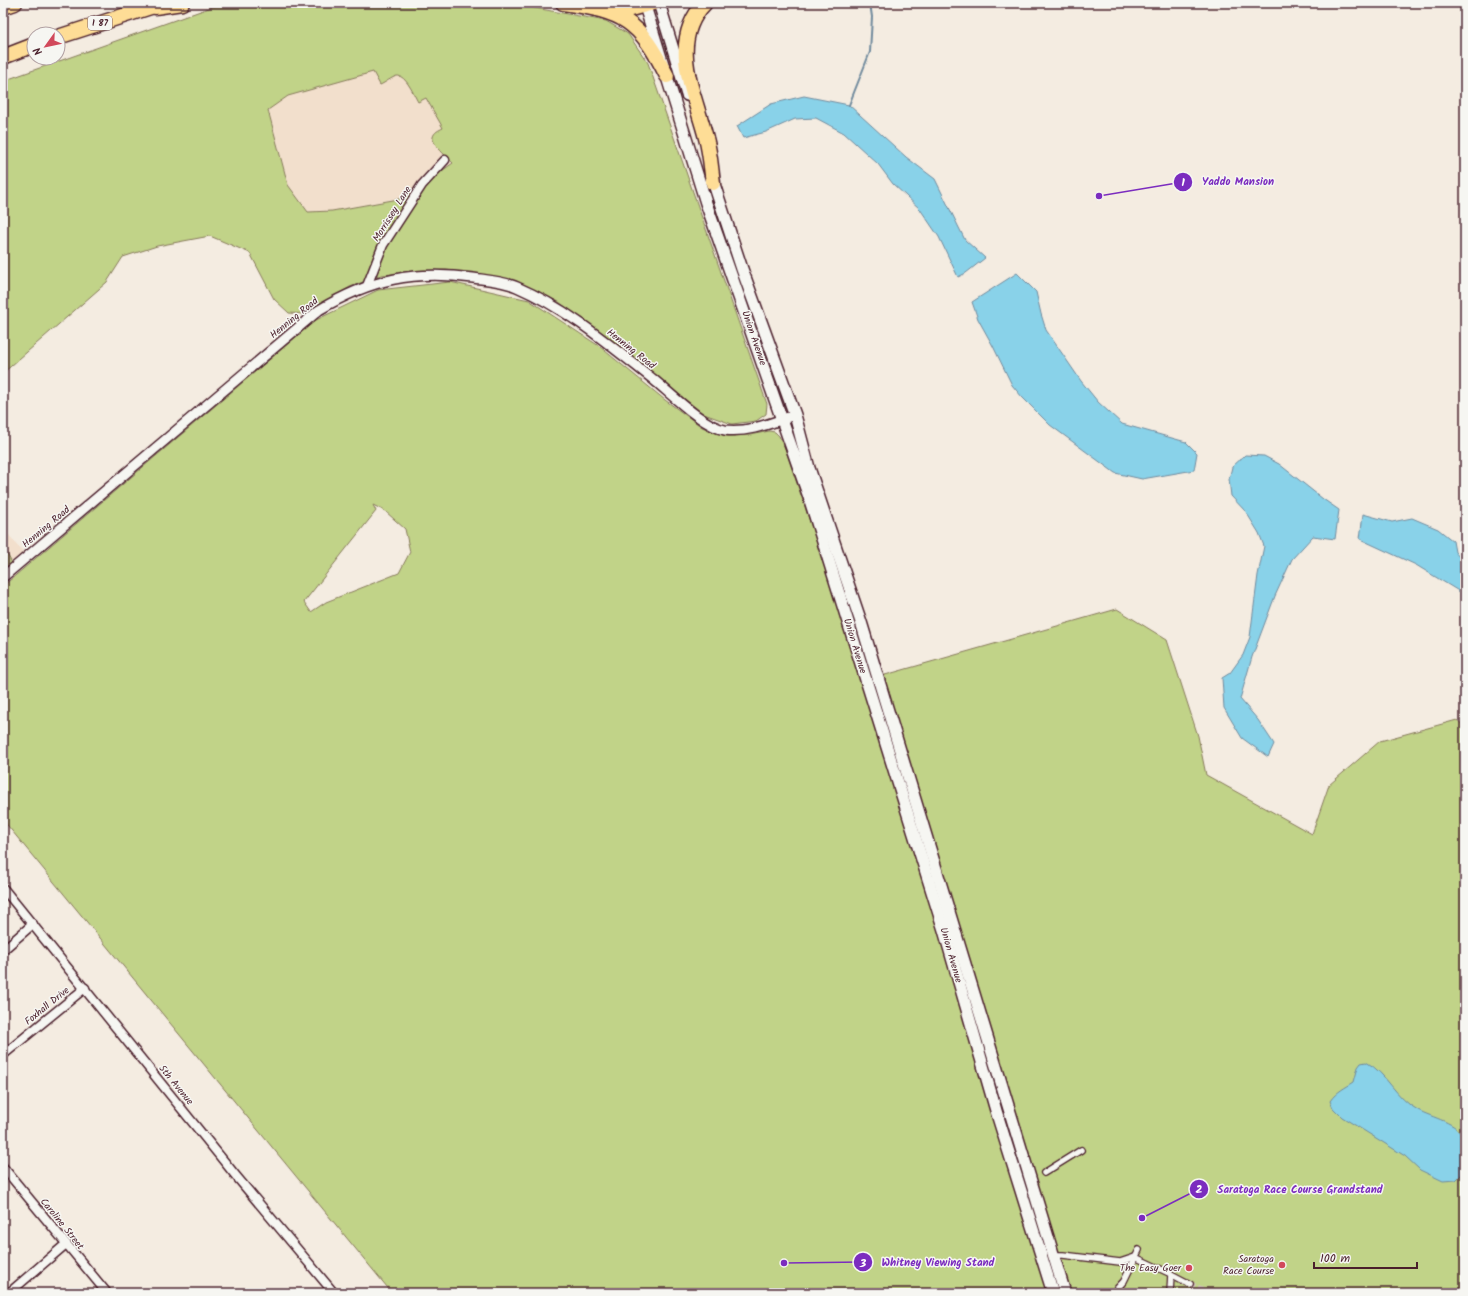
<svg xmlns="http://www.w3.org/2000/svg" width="1468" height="1296" font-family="Kalam,sans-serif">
<rect width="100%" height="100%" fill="#f4ece1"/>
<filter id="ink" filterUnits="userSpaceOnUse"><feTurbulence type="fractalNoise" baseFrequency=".025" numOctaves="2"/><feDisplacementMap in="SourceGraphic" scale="8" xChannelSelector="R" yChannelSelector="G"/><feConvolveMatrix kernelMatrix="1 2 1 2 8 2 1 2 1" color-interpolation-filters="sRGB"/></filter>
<g filter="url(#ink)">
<!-- built -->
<g fill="#f2dfcc">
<polygon points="424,57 453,163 404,198 332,211 308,212 288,185 268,110 288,96"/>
<polygon points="3,528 24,553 3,570"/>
</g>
<!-- green -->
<g fill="#c1d388" stroke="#86795a" fill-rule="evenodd">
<path d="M223 3H508L606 21 628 34 648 63 767 404 766 414 756 421 732 424 704 414 634 359 559 302 529 288 500 277 446 270 381 275 350 287 304 314 289 313 274 299 250 253 210 236 157 246 123 257 107 282 3 373V81ZM373 72 380 85C385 83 392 77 397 76 406 75 414 95 418 102L426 98 443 128C439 130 434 132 433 137 431 143 448 158 453 163L404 198 332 211 308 212 288 185 268 110 288 96Z"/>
<path d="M450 282 529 300 599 346 665 400 702 427 726 436 751 435 769 431 775 432 779 436 785 448 864 681 1117 609 1167 640 1198 736 1206 775 1312 834 1329 785 1380 741 1457 720 1465 727V1293H392L3 820V586L316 320 378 290ZM373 505 385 511 405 529 410 552 399 573 326 602 311 612 304 602 376 511Z"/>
<polygon points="3,547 12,563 3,570"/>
</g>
<!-- water -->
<g fill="#89d2e9" stroke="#708a9d">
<polygon points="804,96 849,105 906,157 935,179 965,240 985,258 966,273 958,277 939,237 920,209 893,184 878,164 844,133 816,118 795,119 766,132 743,138 737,126 771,104"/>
<polygon points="1017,273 1036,292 1041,314 1046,330 1081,381 1098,402 1122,424 1186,442 1197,453 1194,470 1142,479 1115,473 1050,425 1022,397 1012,385 993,346 978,319 972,302"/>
<polygon points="1245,455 1264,456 1279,464 1323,499 1339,510 1335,539 1313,536 1292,559 1275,596 1252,657 1240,699 1258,720 1274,744 1268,757 1242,738 1224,708 1222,678 1230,673 1243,655 1250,637 1258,575 1264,546 1259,533 1246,512 1231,496 1229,479 1232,467"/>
<polygon points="1363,514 1392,522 1412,518 1438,529 1453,541 1455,552 1465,564 1465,595 1416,565 1360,539"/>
<path d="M1366 1062C1386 1072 1396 1099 1418 1110 1432 1118 1458 1122 1465 1139V1165L1462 1174 1456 1180 1443 1181 1420 1170 1405 1156 1342 1117 1333 1108 1330 1101C1337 1091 1345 1088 1354 1082L1358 1067 1361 1063Z"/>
</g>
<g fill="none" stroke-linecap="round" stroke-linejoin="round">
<!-- stream -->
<polyline stroke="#708a9d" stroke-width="2" points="849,105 870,52 872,17 870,3"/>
<!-- pedestrian-tunnel -->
<polyline stroke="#d2c3bd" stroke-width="5.5" stroke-dasharray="5.5 3" stroke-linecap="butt" points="1190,1284 1210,1293"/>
<defs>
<g id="pedestrian">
<polyline points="1044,1173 1081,1150"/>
<polyline points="1053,1255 1063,1255 1120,1262 1135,1257 1171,1274 1170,1293"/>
<polyline points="1171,1274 1190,1284"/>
<polyline points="1113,1293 1124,1281 1139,1250"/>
</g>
<g id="minor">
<polyline points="367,286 383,245 422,185 445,160"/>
<polyline points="3,888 236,1176 334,1293"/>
<polyline points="3,950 33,924"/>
<polyline points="3,1055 85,988"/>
<polyline points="3,1167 107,1293"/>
<polyline points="9,1293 66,1244"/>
</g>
<path id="tertiary" d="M3 577 319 310C371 279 413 270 473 278 487 280 503 281 517 287 568 309 611 346 654 380 671 394 704 427 725 430 750 433 773 422 795 415"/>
<g id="secondary">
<polyline points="644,3 706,203 809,497 944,930 997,1114 1053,1293"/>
<polyline points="659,3 687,95"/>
<polyline points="711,175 742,269 795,415 809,468 861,622 1065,1293"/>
</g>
<g id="motorway">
<path d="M563 3C624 12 639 20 667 76"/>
<path d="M705 3C667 42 695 94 706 138 710 152 711 168 713 183"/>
<polyline points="3,7 15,3"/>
<polyline points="155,7 182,3"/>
<polyline points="610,11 623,11 653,3"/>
<polyline points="58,37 163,3"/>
<polyline points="3,57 34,45"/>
</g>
</defs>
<!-- pedestrian casing -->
<use href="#pedestrian" stroke="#4a1f2b" stroke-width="8"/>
<!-- minor casing -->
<use href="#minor" stroke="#4a1f2b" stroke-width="11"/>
<!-- tertiary casing -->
<use href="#tertiary" stroke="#4a1f2b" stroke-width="12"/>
<!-- secondary casing -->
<use href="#secondary" stroke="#4a1f2b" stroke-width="14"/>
<!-- motorway casing -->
<use href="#motorway" stroke="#4a1f2b" stroke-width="17"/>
<!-- pedestrian -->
<use href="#pedestrian" stroke="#f6f6f2" stroke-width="5.5"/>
<!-- minor -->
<use href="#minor" stroke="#f6f6f2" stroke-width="8"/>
<!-- tertiary -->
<use href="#tertiary" stroke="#f6f6f2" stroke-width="9"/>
<!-- secondary -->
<use href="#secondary" stroke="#f6f6f2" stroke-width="11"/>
<!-- motorway -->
<use href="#motorway" stroke="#fedd96" stroke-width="14"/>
</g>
</g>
<!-- markers -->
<g fill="#d1495b" stroke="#f6f6f2" stroke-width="1.5">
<circle cx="1282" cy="1265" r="4"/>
<circle cx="1189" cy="1268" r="4"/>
</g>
<g text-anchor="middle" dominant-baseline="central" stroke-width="3" stroke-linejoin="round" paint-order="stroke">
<!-- shield labels -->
<rect fill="#f6f6f2" stroke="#7e6067" stroke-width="1" x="88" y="16" width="24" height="14" rx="3"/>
<g font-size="9" font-weight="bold" fill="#4a1f2b">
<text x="100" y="23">I 87</text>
</g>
<!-- street labels -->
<g font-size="10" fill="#4a1f2b" stroke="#f6f6f2">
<text transform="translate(392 214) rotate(-58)">Morrissey Lane</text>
<text transform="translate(294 318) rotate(-39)">Henning Road</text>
<text transform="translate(754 338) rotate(71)">Union Avenue</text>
<text transform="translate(631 349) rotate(38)">Henning Road</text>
<text transform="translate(46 527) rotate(-40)">Henning Road</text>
<text transform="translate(855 646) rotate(73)">Union Avenue</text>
<text transform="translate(951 955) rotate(74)">Union Avenue</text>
<text transform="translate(47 1006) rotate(-39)">Foxhall Drive</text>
<text transform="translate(176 1085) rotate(51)">5th Avenue</text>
<text transform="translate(62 1224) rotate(51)">Caroline Street</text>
</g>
<!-- poi labels -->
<g font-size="10" fill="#4a1f2b" stroke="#f6f6f2" text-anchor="end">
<text x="1274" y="1259">Saratoga<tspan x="1274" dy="12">Race Course</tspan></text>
<text x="1181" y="1268">The Easy Goer</text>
</g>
</g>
<!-- callouts -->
<path fill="none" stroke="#7b2cbf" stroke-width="1.5" d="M1099 196L1183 182M1142 1218L1199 1189M784 1263L863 1262"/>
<g fill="#7b2cbf" stroke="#f6f6f2" stroke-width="1.5">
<circle cx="1099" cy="196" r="4"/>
<circle cx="1142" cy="1218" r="4"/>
<circle cx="784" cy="1263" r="4"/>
<circle cx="1183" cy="182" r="10"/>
<circle cx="1199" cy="1189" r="10"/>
<circle cx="863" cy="1262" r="10"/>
</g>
<g font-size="12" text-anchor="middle" font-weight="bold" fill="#fff">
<text x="1183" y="186">1</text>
<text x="1199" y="1193">2</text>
<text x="863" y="1267">3</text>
</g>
<g font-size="11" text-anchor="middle" font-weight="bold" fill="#7b2cbf" stroke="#f6f6f2" stroke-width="3" stroke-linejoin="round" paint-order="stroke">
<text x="1238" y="185">Yaddo Mansion</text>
<text x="1300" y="1193">Saratoga Race Course Grandstand</text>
<text x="938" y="1266">Whitney Viewing Stand</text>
</g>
<!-- margin -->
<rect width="1468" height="1296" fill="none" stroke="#f6f6f2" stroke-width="16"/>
<rect x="8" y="8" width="1452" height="1280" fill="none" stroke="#4a1f2b" stroke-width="1.5" filter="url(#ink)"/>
<!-- north arrow -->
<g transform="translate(46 46) rotate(237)"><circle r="19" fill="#f6f6f2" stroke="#b1a0a2"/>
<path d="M0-3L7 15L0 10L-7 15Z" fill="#d1495b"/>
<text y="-6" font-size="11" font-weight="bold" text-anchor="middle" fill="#4a1f2b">N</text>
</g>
<!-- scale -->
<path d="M1314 1262v6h103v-6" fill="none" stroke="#4a1f2b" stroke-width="2"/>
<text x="1320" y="1262" font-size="12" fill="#4a1f2b" stroke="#f6f6f2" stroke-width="3" paint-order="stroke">100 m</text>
</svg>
